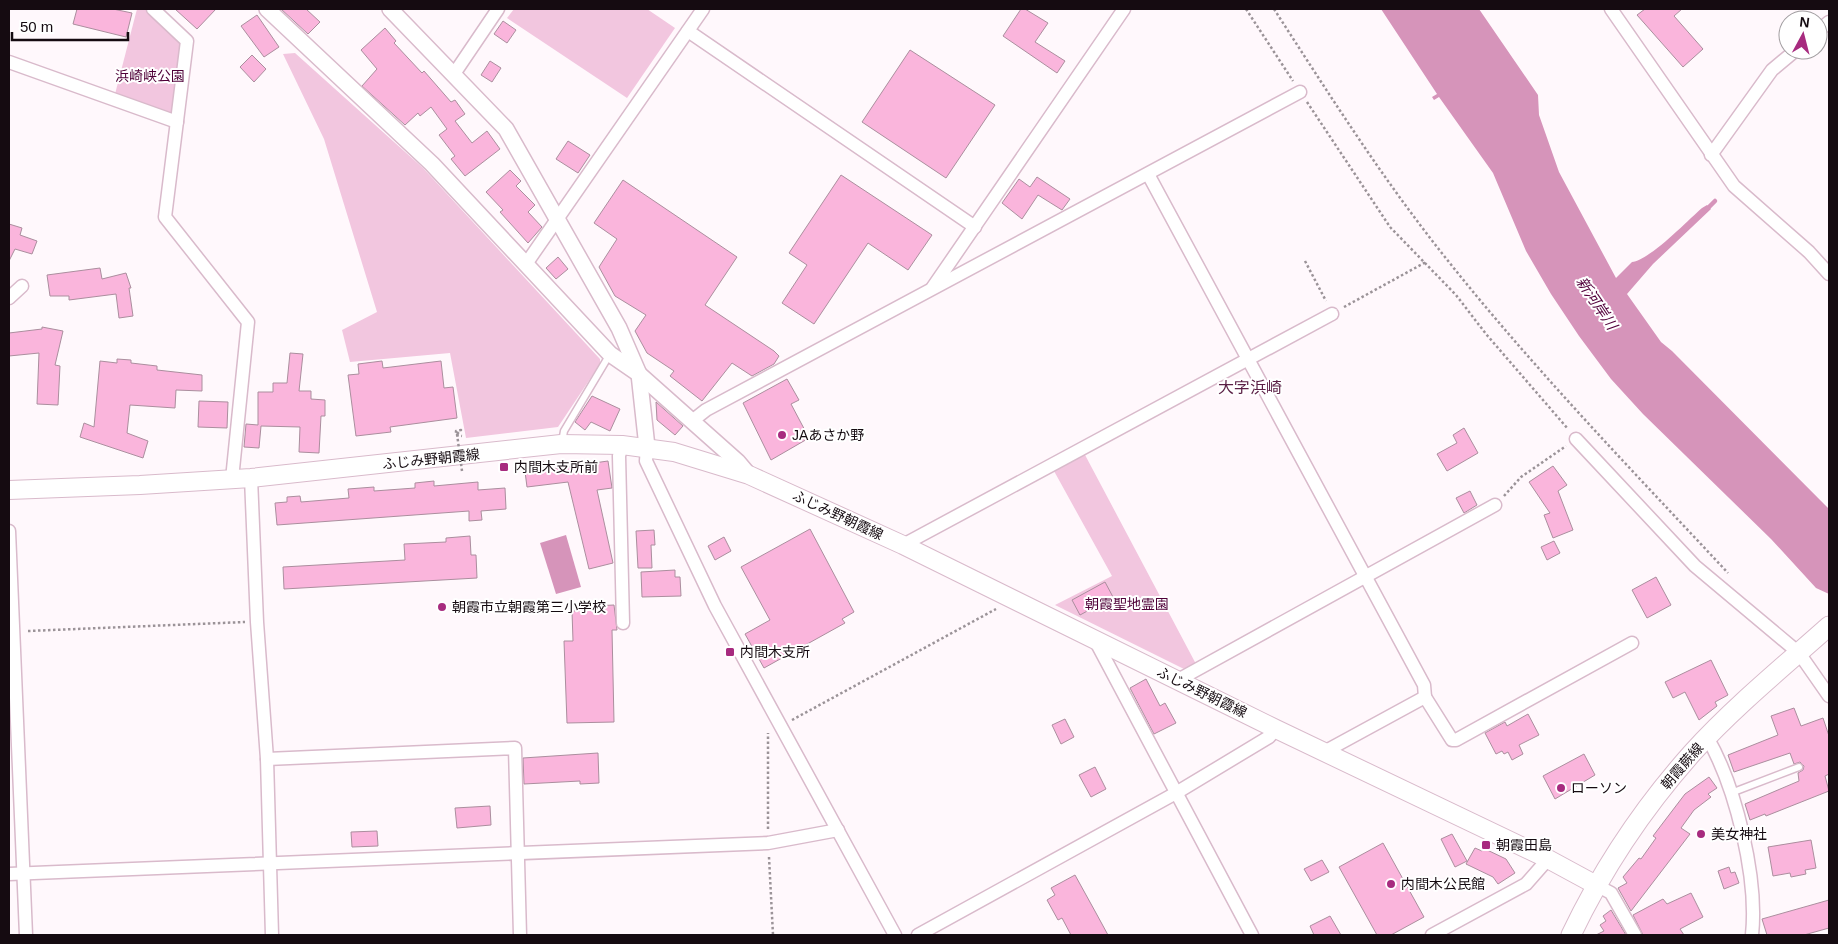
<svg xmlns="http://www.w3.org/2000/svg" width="1838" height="944" font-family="Helvetica,'Noto Sans JP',sans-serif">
<rect width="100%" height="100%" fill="#fff8fc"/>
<!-- green -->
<g fill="#f2c6df">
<polygon points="137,9 149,9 184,42 173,111 166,115 114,98"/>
<polygon points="514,9 647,9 675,28 627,98 507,18"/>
<polygon points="295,53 423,168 600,359 600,364 558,427 466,438 450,353 350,362 342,330 377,312 324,139 283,54"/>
<polygon points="1084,453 1196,664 1186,670 1055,605 1112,576 1054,471"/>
</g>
<!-- water -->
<g fill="#d694ba">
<path d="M1381 9H1479L1538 95 1539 115 1559 172 1616 278 1632 262C1650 260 1687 221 1702 208L1707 205 1711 209 1653 264 1627 294 1661 342 1672 351 1829 509V594L1816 588 1771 539 1643 414 1611 379 1579 336 1551 294 1526 251 1493 173 1439 97 1434 100 1432 97 1437 94Z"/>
<polygon points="566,535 581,587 556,594 540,543"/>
</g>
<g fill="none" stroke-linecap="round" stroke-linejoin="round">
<!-- stream -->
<polyline stroke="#d694ba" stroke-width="4.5" points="1705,211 1715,201"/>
</g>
<!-- building -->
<g fill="#fab5dc" stroke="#ab8e9e">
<polygon points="77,9 113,9 132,13 126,37 73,24"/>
<polygon points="175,9 216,9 197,29"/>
<polygon points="281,9 306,9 320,22 308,34"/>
<polygon points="1021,9 1025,9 1048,23 1035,42 1065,61 1057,73 1003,36"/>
<polygon points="1645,9 1682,9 1674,16 1703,49 1683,67 1637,15"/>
<polygon points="257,15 279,47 264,57 241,26"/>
<polygon points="503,21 516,30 507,43 494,34"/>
<polygon points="385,28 396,41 394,43 422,73 424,71 451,102 455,100 465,114 455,121 472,143 487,131 500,149 465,176 451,159 455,156 439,135 447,129 431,107 420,116 418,113 405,125 362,86 377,69 361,50"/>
<polygon points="910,50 995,105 946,178 862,122"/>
<polygon points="252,55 266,69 254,82 240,67"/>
<polygon points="490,61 501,68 492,82 481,75"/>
<polygon points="568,141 590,155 578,173 556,159"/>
<polygon points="510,170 521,181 516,186 535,205 528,212 542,227 528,243 500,212 503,210 486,192"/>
<polygon points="841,175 932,235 908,270 868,243 814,324 782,303 807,265 789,253"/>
<polygon points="1037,177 1070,199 1062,210 1038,195 1022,219 1002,203 1019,179 1030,187"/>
<polygon points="623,180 737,257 705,305 774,351 779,356 774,364 752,376 732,363 702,401 670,376 674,371 647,353 635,331 646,315 615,296 599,267 617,239 594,223"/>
<polygon points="9,224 22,228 20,235 37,241 32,254 15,249 9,261"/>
<polygon points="558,257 568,269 556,279 546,268"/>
<polygon points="100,268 102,279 126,273 131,288 129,288 133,316 119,318 116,294 69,300 69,296 50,296 47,275"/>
<polygon points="42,327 63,331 55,365 60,366 58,405 37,404 39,353 9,356 9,333 42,329"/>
<polygon points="290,353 303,354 299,391 311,391 311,399 325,400 325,416 321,416 319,453 299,452 300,427 261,426 259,448 244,447 246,424 258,425 258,392 273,392 273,383 287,383"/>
<polygon points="117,359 131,360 131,363 157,366 157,370 202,375 202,391 176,390 175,408 130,405 127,433 148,441 143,458 80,437 84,423 94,427 100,361 117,363"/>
<polygon points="382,361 383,368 441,361 444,388 453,387 457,418 390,427 391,432 356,436 348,375 359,374 358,364"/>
<polygon points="787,379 799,400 791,404 809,438 771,460 743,403"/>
<polygon points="592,396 620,409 610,431 591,422 585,430 575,422"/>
<polygon points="199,401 228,402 227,428 198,427"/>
<polygon points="656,402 683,426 675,435 657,420"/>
<polygon points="1464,428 1478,453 1447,471 1437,454 1457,443 1453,435"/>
<polygon points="543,461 544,470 608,461 612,488 597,490 613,563 589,569 568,482 527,487 524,464"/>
<polygon points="1553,466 1567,485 1558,491 1573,530 1553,538 1544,515 1550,513 1529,482"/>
<polygon points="434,481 434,486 478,482 478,490 505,488 506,509 481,511 482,520 469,521 469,511 277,525 275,503 287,502 287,497 300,496 301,502 349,498 348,489 374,487 374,491 415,488 415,483"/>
<polygon points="1470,491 1477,505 1464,513 1456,498"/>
<polygon points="810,529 854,612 842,619 845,623 764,668 745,634 770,620 741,567"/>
<polygon points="654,530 655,545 651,545 652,568 638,568 636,531"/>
<polygon points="470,536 471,555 476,555 477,578 284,589 283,567 405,560 404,544 446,542 446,538"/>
<polygon points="724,537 731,551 715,560 708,546"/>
<polygon points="1554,541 1560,553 1547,560 1541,547"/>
<polygon points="675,570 675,577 680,577 681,596 642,597 641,572"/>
<polygon points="1656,577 1671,605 1647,618 1632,590"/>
<polygon points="1105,582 1113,597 1080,615 1072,600"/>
<polygon points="614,605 617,630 612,630 614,722 567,723 564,641 573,641 572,611 593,610 593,606"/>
<polygon points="1711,660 1728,695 1715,702 1717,706 1699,720 1685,692 1673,698 1665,682"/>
<polygon points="1146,679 1160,706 1165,703 1176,723 1154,734 1130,688"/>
<polygon points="1794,708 1801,726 1823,718 1829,736 1829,774 1825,776 1829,791 1766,816 1765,814 1750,820 1745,804 1799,781 1798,773 1803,770 1804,766 1800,762 1794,764 1790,753 1734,772 1728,755 1778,735 1771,716"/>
<polygon points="1528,714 1539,735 1519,745 1523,754 1512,760 1508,752 1504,754 1502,751 1496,754 1485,733 1505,722 1507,726"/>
<polygon points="1065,719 1074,737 1061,744 1052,725"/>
<polygon points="598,753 599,783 580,784 580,781 524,784 523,758"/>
<polygon points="1584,754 1595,775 1555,799 1543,776"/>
<polygon points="1095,767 1106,789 1091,797 1079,775"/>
<polygon points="1709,777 1717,788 1708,794 1711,797 1694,810 1681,828 1690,834 1631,911 1618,888 1627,883 1623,877 1639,858 1641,859 1656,838 1653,836 1685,794"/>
<polygon points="490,806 491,825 457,828 455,808"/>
<polygon points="377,831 378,846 352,847 351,832"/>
<polygon points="1452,834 1467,861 1455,867 1441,839"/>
<polygon points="1811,840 1816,868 1805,870 1806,874 1791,877 1790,873 1773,876 1768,847"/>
<polygon points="1383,843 1424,917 1391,935 1377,935 1339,867"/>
<polygon points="1475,848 1482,851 1483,848 1506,859 1515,873 1498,884 1493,877 1466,864"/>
<polygon points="1322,860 1329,872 1311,881 1304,869"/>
<polygon points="1729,867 1731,873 1735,872 1739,883 1724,889 1718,871"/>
<polygon points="1075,875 1096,913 1108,935 1071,935 1062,918 1058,920 1047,900 1055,895 1051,888"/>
<polygon points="1691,893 1703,917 1680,929 1684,935 1643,935 1633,915 1663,899 1667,904"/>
<polygon points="1829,900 1829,928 1804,935 1767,935 1762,919"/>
<polygon points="1611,910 1626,935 1596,935 1604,931 1600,925 1606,921 1603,916"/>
<polygon points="1330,916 1341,935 1314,935 1310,926"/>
</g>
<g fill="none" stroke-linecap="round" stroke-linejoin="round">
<defs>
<g id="service">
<polyline points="562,442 564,431 610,354"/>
<polyline points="1731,793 1799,767"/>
</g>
<g id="minor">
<polyline points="153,9 187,41 165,217 248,322 232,479"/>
<polyline points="1611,9 1734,186 1809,252 1829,274"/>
<polyline points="688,31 975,227"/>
<polyline points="1818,31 1829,22"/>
<polyline points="9,62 177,122"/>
<polyline points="454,74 498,9"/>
<polyline points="1711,155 1772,70 1796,50"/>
<polyline points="1148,174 1424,685 1425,697"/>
<polyline points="526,264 703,9"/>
<polyline points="933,287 1124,9"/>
<polyline points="9,298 22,286"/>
<polyline points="692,421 706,410 1300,92"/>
<polyline points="1576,439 1695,566 1799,653 1829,696"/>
<polyline points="622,445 619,456 623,623"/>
<polyline points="647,447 646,461 715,606 895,935"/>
<polyline points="251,478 257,622 267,759 272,935"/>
<polyline points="9,531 26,935"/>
<polyline points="903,545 1332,314"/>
<polyline points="1095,640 1252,935"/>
<polyline points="1178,680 1495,505"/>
<path d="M1707 737C1736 787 1758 878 1752 935"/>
<polyline points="1324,752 1425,697 1452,740 1456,740 1632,643"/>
<polyline points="267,759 515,748 520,935"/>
<polyline points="9,874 768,843 838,830"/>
<polyline points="1596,885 1611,893 1635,935"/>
<polyline points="918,935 1176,793 1269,737 1276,729"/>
<polyline points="1432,935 1526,884 1548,859"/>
</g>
<g id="tertiary">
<polyline points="267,9 432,164 610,354 639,374 738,462 749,475"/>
<polyline points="390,9 506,129 619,328 639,374 647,447"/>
</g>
<polyline id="secondary" points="9,490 140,485 251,478 561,444 622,445 674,452 749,475 903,545 1276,729 1548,859 1596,885"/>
<path id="primary" d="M1571 935C1603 868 1643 808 1693 752 1735 706 1783 667 1829 626"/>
</defs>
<!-- service casing -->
<use href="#service" stroke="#d9bacb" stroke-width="9"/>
<!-- minor casing -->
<use href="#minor" stroke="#d9bacb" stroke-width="15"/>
<!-- tertiary casing -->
<use href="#tertiary" stroke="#d9bacb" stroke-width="18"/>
<!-- secondary casing -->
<use href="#secondary" stroke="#d9bacb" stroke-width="20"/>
<!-- primary casing -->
<use href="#primary" stroke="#d9bacb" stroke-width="21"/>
<!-- path -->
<g stroke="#9b9398" stroke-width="2.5" stroke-dasharray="2.5 2.5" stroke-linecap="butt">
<polyline points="1246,9 1293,81"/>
<path d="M1274 9C1327 91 1380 175 1441 252 1530 365 1630 468 1728 573"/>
<polyline points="1307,102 1390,227 1456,295 1486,334 1568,429"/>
<polyline points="1305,261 1326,301"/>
<polyline points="1344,307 1426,262"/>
<polyline points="457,434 461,430 456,431 456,435 462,436"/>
<polyline points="1504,496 1521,477 1566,446"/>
<polyline points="28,631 245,622"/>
<polyline points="792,720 996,609"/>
<polyline points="768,829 768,733"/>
<polyline points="769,857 773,935"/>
</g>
<!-- service -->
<use href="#service" stroke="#fff" stroke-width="6"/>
<!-- minor -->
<use href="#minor" stroke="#fff" stroke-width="12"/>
<!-- tertiary -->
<use href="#tertiary" stroke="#fff" stroke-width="15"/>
<!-- secondary -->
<use href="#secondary" stroke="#fff" stroke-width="18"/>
<!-- primary -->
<use href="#primary" stroke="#fff" stroke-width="19"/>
<!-- path-bridge -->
<polyline stroke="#9b9398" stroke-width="2.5" stroke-dasharray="2.5 2.5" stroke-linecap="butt" points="457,434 462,471"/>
</g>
<!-- markers -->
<g fill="#a72b7f" stroke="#fff" stroke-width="2">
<circle cx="782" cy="435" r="5"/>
<rect x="499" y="462" width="10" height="10" rx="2.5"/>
<circle cx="442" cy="607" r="5"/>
<rect x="725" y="647" width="10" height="10" rx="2.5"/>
<circle cx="1561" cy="788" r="5"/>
<circle cx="1701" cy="834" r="5"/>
<rect x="1481" y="840" width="10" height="10" rx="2.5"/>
<circle cx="1391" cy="884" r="5"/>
</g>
<g text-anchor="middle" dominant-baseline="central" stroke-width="4" stroke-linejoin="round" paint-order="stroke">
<!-- park labels -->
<g font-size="14" fill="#4f0038" stroke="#fff">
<text x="150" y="76">浜崎峡公園</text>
<text x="1127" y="604">朝霞聖地霊園</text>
</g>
<!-- poi labels -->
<g font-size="14" fill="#150b11" stroke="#fff" text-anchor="start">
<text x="792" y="435">JAあさか野</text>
<text x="514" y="467">内間木支所前</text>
<text x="452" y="607">朝霞市立朝霞第三小学校</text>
<text x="740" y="652">内間木支所</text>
<text x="1571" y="788">ローソン</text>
<text x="1711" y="834">美女神社</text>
<text x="1496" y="845">朝霞田島</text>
<text x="1401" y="884">内間木公民館</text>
</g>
<!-- street labels -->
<g font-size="14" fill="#150b11" stroke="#fff">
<text transform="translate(431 459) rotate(-6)">ふじみ野朝霞線</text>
<text transform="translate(838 515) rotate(25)">ふじみ野朝霞線</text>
<text transform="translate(1202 692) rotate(26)">ふじみ野朝霞線</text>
<text transform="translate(1682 766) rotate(-49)">朝霞蕨線</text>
</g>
<!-- water labels -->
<g font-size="15" font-style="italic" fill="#52013b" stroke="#fff">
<text transform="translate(1597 303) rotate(56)">新河岸川</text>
</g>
<!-- quarter labels -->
<g font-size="16" fill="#5b1f45" stroke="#fff">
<text x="1250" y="387">大字浜崎</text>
</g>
</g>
<!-- border -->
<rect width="1838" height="944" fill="none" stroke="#150b11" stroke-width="20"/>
<!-- north arrow -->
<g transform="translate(1803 35) rotate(7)"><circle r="24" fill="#ffffff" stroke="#a19da0"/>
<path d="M0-4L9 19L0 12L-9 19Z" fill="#a72b7f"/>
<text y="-8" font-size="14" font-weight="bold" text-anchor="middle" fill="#150b11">N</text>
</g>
<!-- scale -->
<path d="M12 32v8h116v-8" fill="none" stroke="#150b11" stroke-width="2.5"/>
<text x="20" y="32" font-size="15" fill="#150b11" stroke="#ffffff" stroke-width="4" paint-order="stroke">50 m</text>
</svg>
